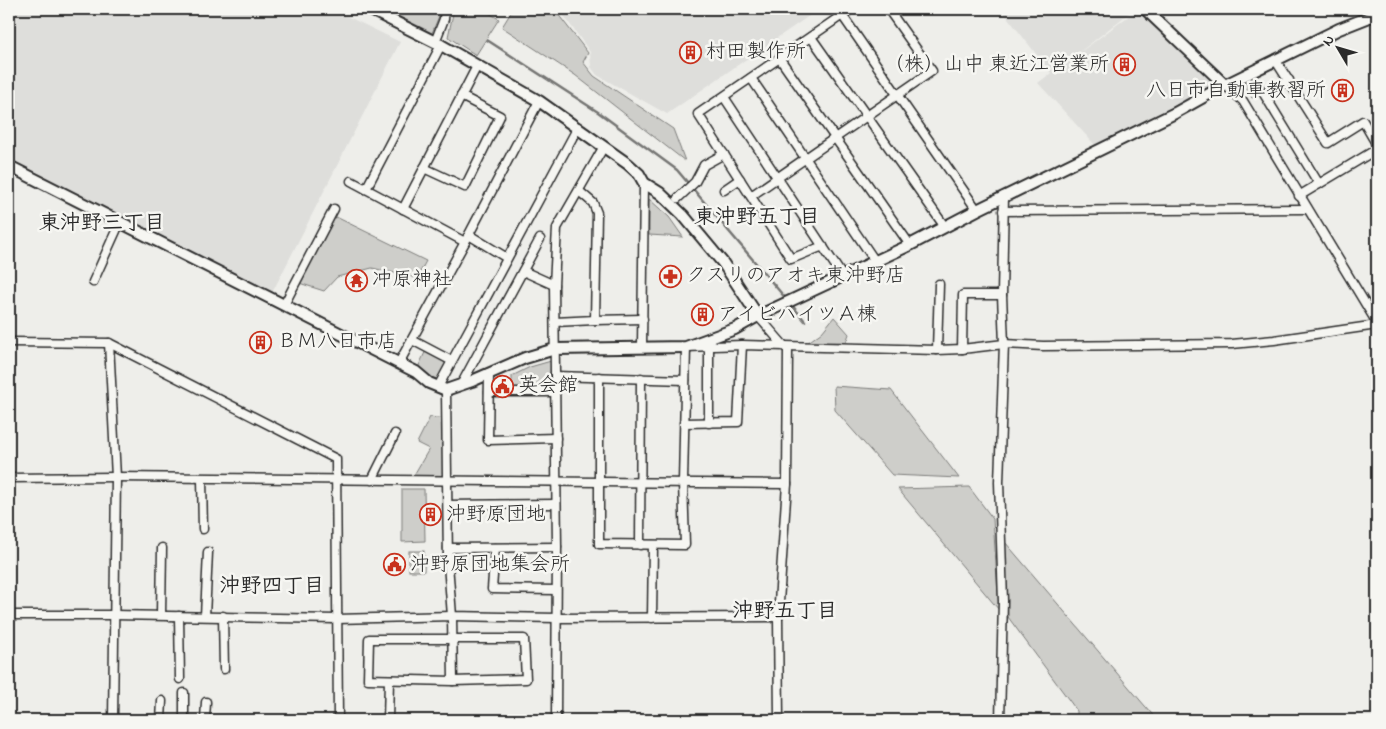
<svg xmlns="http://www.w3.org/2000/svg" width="1386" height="729" font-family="'Indie Flower','Klee One',sans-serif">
<rect width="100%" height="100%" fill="#eeeeea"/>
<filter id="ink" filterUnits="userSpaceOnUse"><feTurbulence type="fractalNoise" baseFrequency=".02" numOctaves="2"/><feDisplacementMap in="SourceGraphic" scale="10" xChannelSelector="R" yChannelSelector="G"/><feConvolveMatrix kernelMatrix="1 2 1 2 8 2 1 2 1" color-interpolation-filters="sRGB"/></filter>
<g filter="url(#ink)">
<!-- built -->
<g fill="#dededb">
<polygon points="9,9 332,9 400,42 272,293 9,160"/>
<polygon points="559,9 819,9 667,114 597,75 591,67 590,52"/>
<polygon points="1001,9 1134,9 1071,59 1138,9 1212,80 1212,86 1095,145 1038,83 1051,73"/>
</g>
<!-- green -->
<g fill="#cececa" stroke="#7c7c7a">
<polygon points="384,9 438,9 439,16 432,33"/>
<polygon points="454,9 482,9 499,19 476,55 448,37"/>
<polygon points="513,9 554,9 588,53 583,62 594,76 673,129 685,161 575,75 502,27"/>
<polygon points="1252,80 1270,88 1252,98 1244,84"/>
<polygon points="649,199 669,217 683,237 649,235"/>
<polygon points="332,215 426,261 417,278 372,268 337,277 324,291 296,282"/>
<polygon points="834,317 849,334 846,342 807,343 822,332"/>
<polygon points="427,348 452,361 438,387 416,372"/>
<polygon points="551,361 549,388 512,390 512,376 530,367"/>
<polygon points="834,386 891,390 959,478 892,475 835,410"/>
<polygon points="430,417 446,419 447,480 411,480 429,449 417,443"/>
<polygon points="969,487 993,519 999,610 898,489"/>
<polygon points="402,489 424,489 425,541 402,542"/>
<polygon points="1005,542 1157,720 1077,720 1077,711 1008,617"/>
<rect x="409" y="551" width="15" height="20"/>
</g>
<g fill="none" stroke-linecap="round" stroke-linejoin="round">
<!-- stream -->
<g stroke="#757573" stroke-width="2.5">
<polyline points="487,40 598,112 677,170 787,300"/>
<polyline points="791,304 805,321"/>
</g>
<defs>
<g id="minor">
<polyline points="842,15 977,210"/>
<polyline points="811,37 945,227"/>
<polyline points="435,42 444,19 445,9"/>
<polyline points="780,59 910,245"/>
<polyline points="1276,61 1328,143 1363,121 1377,145"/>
<polyline points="751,78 875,261"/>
<polyline points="1289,80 1264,94 1319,184"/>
<polyline points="1225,85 1243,101 1377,323"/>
<polyline points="724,97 843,277"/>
<polyline points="424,168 465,187 500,116 461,96"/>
<polyline points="351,181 465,242 539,101"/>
<polyline points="366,189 441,45"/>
<polyline points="724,190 740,179"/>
<polyline points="751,196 932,71 888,9"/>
<polyline points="1299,196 1377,149"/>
<polyline points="678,198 695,182 704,165 724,154"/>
<polyline points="403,209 477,66"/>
<polyline points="1003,211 1307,209"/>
<polyline points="469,235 507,258"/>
<polyline points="823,246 791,259 698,114 851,9"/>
<polyline points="523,271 554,285"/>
<polyline points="93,282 120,222"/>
<polyline points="284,305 334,209"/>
<polyline points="758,316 785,347"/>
<polyline points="595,320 643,319"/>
<polyline points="555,322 595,320 597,213 593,203 579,191"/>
<polyline points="412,340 452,361"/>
<polyline points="9,342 109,343 336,459 338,720"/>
<polyline points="109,343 116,477 113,720"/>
<polyline points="709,346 709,423"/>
<polyline points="642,347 644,183"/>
<polyline points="962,349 963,295 1002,295"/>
<polyline points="937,350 939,284"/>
<polyline points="399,363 465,242"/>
<polyline points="489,373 488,440 556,438"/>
<polyline points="555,376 685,380"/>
<polyline points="599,377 599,544 685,545 683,482 686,347 742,345 937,350 962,349 1004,344 1043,346 1232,344 1274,340 1377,325"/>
<polyline points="461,385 540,239"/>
<polyline points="438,387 578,127"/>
<polyline points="446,390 448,564 452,616 557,618 778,617"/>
<polyline points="489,392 555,392"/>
<polyline points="684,423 738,422 742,345"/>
<polyline points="9,478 116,477 787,484"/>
<polyline points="202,479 203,529"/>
<polyline points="372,480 395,434"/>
<polyline points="448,505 556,504"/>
<polyline points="640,545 641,378"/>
<polyline points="448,548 557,547"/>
<polyline points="495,548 492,589 556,590"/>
<polyline points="9,615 114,615 337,619 452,616 453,681"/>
<polyline points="161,615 162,548"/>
<polyline points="179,616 180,679"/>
<polyline points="205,616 208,552"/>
<polyline points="223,616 224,669"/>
<polyline points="652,618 653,545"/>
<polygon points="369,639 524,639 526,679 453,681 368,679"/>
<polyline points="184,693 184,720"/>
<polyline points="161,720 162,701"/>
<polyline points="205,720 206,702"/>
<polyline points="388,720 389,680"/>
<polyline points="556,720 557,547 554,285 557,228 603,148"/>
<polyline points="779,720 778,617 787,484 788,347"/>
<polyline points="1000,720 1003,601 999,482 1004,344 1002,295 1004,196"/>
</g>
<g id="tertiary">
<polyline points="369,9 441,45 539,101 628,164 639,174 644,183 660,193 683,215 723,263 758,316"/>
<polyline points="1145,9 1225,85"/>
<polyline points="9,166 416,372 429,383 446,390 472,381 525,358 555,349 686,347 735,329 758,316 910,245 977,210 1175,113 1225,85 1339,29 1377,14"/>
</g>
</defs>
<!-- minor casing -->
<use href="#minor" stroke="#2b2b2b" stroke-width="11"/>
<!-- tertiary casing -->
<use href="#tertiary" stroke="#2b2b2b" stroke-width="14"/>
<!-- minor -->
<use href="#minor" stroke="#f6f6f2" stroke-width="8"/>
<!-- tertiary -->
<use href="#tertiary" stroke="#f6f6f2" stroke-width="10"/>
</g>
</g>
<!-- icons -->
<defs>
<symbol id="building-ring" viewBox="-11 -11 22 22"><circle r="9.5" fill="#f6f6f2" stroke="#c8321e" stroke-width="1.5"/><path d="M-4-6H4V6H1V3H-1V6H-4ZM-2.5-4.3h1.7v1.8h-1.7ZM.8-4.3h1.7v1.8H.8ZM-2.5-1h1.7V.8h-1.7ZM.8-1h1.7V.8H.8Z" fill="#c8321e"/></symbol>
<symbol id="pharmacy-ring" viewBox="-11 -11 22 22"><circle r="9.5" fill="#f6f6f2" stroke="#c8321e" stroke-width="1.5"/><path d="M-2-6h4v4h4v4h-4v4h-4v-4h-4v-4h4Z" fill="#c8321e"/></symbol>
<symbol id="temple-ring" viewBox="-11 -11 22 22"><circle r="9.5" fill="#f6f6f2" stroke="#c8321e" stroke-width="1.5"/><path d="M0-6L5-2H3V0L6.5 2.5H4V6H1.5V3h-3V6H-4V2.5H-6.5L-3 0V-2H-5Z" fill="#c8321e"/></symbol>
<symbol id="civic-ring" viewBox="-11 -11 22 22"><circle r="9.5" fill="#f6f6f2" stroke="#c8321e" stroke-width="1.5"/><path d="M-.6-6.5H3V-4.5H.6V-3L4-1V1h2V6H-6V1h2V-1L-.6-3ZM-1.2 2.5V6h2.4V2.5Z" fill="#c8321e"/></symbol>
</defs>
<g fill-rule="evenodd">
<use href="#building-ring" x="678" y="40" width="25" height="25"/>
<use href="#building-ring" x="1112" y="52" width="25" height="25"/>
<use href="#building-ring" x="1330" y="78" width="25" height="25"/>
<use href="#pharmacy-ring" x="658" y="264" width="25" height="25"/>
<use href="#temple-ring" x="344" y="268" width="25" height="25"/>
<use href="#building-ring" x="690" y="302" width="25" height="25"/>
<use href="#building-ring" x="248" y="330" width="25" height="25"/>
<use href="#civic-ring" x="490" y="374" width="25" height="25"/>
<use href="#building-ring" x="418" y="502" width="25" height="25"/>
<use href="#civic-ring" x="382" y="552" width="25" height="25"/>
</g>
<g text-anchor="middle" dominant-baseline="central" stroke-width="5" stroke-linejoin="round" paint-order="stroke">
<!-- poi labels -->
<g font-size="20" fill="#2b2b2b" stroke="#f6f6f2" text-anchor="start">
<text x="706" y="52">村田製作所</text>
<text x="1109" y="65" text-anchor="end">（株）山中 東近江営業所</text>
<text x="1326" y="91" text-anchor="end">八日市自動車教習所</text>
<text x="686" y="276">クスリのアオキ東沖野店</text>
<text x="372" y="280">冲原神社</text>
<text x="718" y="315">アイビハイツＡ棟</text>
<text x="277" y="342">ＢＭ八日市店</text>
<text x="518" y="386">英会館</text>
<text x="446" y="515">沖野原団地</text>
<text x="410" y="565">沖野原団地集会所</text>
</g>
<!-- neighbourhood labels -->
<g font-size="21" font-weight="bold" fill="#2b2b2b" stroke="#f6f6f2">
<text x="757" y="218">東沖野五丁目</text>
<text x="102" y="224">東沖野三丁目</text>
<text x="272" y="587">沖野四丁目</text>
<text x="785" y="612">沖野五丁目</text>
</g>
</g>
<!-- margin -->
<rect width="1386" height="729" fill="none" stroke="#f6f6f2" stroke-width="30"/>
<rect x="15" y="15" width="1356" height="699" fill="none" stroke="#2b2b2b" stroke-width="2" filter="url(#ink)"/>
<!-- north arrow -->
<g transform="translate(1338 48) rotate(308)" stroke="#f6f6f2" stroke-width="4" paint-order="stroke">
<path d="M0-4L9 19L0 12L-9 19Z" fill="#2b2b2b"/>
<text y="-8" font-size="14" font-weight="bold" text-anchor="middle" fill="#2b2b2b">N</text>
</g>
</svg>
